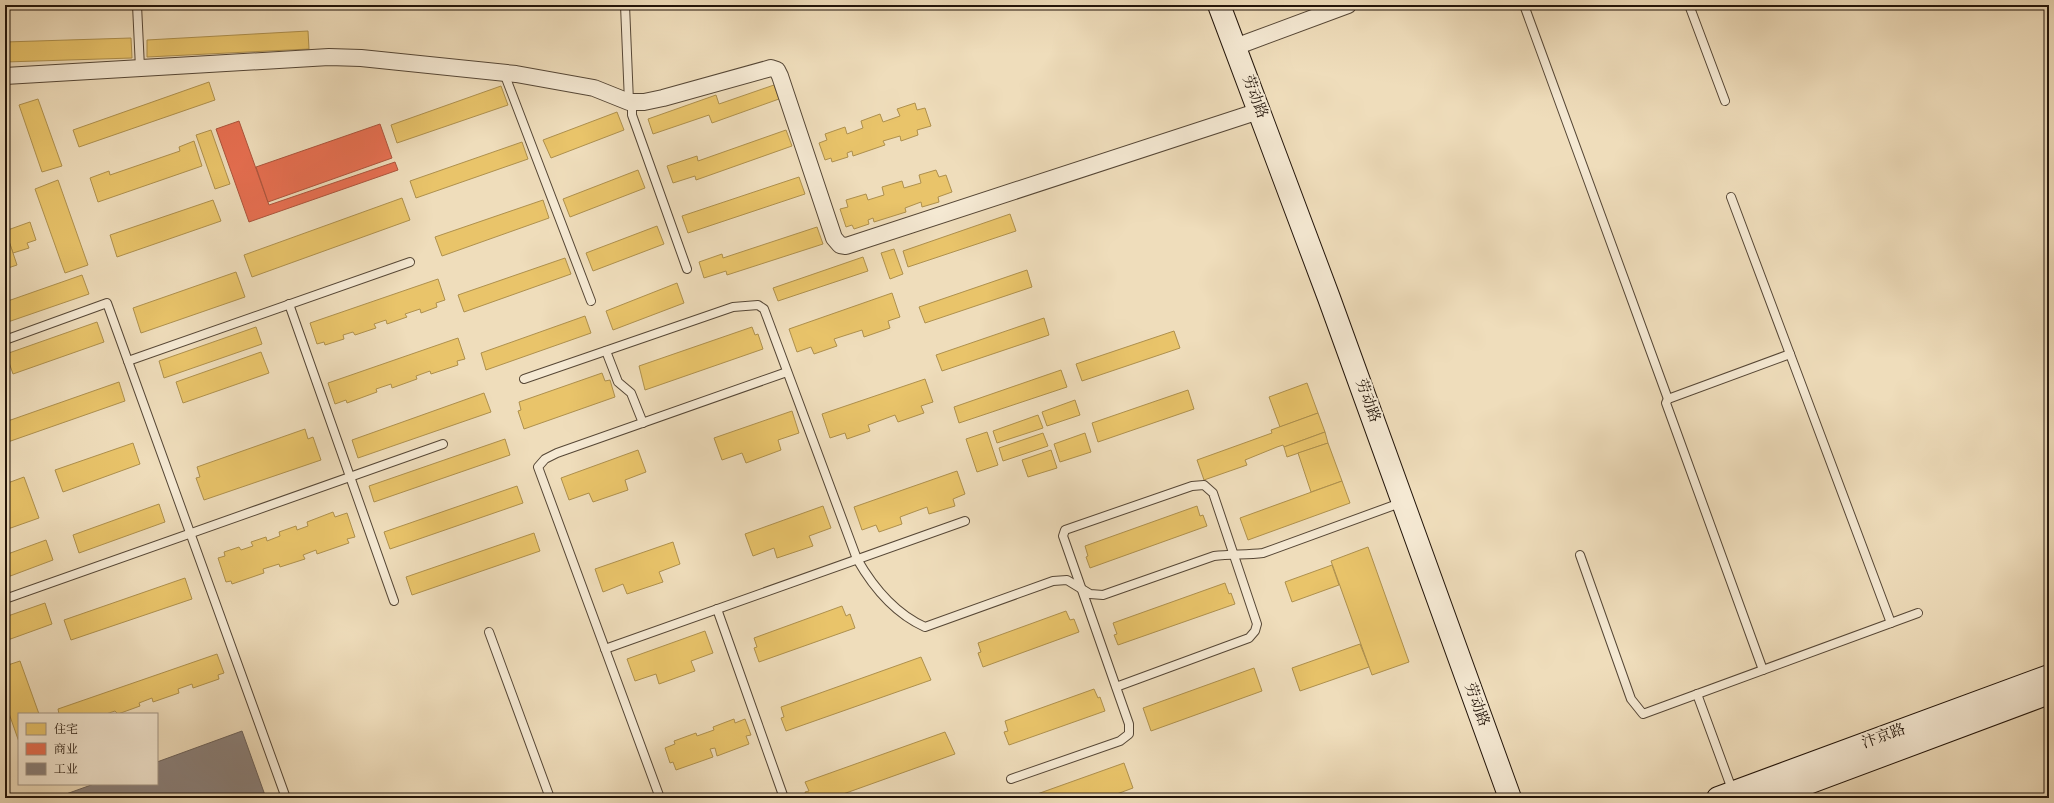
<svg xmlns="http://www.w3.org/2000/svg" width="2054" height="803" font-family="Vollkorn,'Noto Serif SC',serif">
<rect width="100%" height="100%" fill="#efddbb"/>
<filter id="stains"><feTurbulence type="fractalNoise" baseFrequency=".005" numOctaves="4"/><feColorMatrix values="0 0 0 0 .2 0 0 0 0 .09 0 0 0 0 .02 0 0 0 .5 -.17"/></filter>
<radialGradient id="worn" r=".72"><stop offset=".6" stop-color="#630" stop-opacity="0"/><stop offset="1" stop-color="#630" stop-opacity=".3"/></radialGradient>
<!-- homes -->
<g fill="#e9c46a" stroke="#ae904d">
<polygon points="308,31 309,49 147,57 147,40"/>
<polygon points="131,38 132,58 5,62 5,42"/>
<polygon points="209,82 215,100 79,147 73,130"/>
<polygon points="774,85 779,99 712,123 709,115 653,134 648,119 716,95 719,104"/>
<polygon points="501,86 508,105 397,143 391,125"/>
<polygon points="38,99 62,166 42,172 19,105"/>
<polygon points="915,103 917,110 925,108 931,126 917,130 918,135 901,141 900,136 883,141 885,145 853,156 852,151 847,153 848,157 832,162 831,158 825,160 819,143 827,140 825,134 845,127 847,134 863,128 861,121 880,114 883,122 900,116 897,109"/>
<polygon points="617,112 624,130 551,158 543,140"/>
<polygon points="211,130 230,184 215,189 196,135"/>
<polygon points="786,130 792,146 696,180 695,176 673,183 667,166 697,156 698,161"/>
<polygon points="194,141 202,166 98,202 90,178 109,171 110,175 180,151 179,147"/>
<polygon points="522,142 528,159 416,198 410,181"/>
<polygon points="638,170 645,188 570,217 563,199"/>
<polygon points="936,170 939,177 946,175 952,192 938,197 939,202 922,207 921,202 905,208 906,212 874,222 873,218 868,220 869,224 854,229 852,225 846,227 840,209 848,207 846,200 866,194 868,200 884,195 882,187 902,181 904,188 921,183 919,175"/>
<polygon points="799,177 805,194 688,233 682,216"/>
<polygon points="5,178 9,189 5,190"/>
<polygon points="58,180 88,265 65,273 35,189"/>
<polygon points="402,198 410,220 252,277 244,255"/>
<polygon points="213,200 221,221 117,257 110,235"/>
<polygon points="543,200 549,218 442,256 435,237"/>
<polygon points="1010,214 1016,231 908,267 903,251"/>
<polygon points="30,222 36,240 27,243 29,248 13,253 5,231"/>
<polygon points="657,226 664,244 593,271 586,253"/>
<polygon points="817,227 823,244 727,275 726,271 704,278 699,262 722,254 723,258"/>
<polygon points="9,241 17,265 5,269 5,243"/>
<polygon points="894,249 903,274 890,279 881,253"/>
<polygon points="863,257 868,271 778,301 773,288"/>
<polygon points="565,258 571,274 464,312 458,295"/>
<polygon points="1027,270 1032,287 925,323 919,307"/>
<polygon points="236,272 245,297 141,333 133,308"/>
<polygon points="82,275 89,294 5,323 5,302"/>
<polygon points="438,279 445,300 436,303 437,307 421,313 420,309 405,314 407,317 387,324 386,320 374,324 376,328 355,335 353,332 343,335 344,339 325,345 324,342 317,344 310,323"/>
<polygon points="677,283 684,303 613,330 606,311"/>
<polygon points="892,293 900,317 888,321 890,328 864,337 862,330 834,339 837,346 814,354 811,347 797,352 789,329"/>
<polygon points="585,316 591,333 486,370 481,353"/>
<polygon points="1044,318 1049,335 942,371 936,355"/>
<polygon points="97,322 104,342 13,374 6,354"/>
<polygon points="256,327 262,344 164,378 159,361"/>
<polygon points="752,327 755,335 758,334 763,349 645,390 639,366"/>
<polygon points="1174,331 1180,348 1082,381 1076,364"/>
<polygon points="458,338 465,359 457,361 458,365 431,374 430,371 416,376 417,379 392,388 391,384 376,389 377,392 347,403 346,400 335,404 328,383"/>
<polygon points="261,352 269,373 183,403 176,382"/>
<polygon points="1061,370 1067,387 959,423 954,407"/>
<polygon points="602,373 605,381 610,380 615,397 524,429 518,411 521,410 519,402"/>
<polygon points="925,379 933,402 921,406 924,413 898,422 895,415 868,425 870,431 847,439 845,433 830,438 822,414"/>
<polygon points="119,382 125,401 5,443 5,422"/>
<polygon points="1307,383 1318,413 1280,427 1269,397"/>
<polygon points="1188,390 1194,409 1098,442 1092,423"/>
<polygon points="484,393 491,412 358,458 352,440"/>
<polygon points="1075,400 1080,415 1047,426 1042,412"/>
<polygon points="792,411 799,433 778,440 781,450 746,463 742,453 722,460 714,438"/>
<polygon points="1318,413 1325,432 1284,447 1283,445 1277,447 1245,460 1247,465 1204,480 1197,460 1272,433 1271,430"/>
<polygon points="1038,415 1043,428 997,443 993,431"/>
<polygon points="305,429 308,439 313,437 321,460 204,500 196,478 200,477 197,467"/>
<polygon points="987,432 998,465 977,472 966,439"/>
<polygon points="1325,432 1328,443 1287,457 1284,447"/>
<polygon points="1043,433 1048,446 1003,461 999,448"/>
<polygon points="1085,433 1091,452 1060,462 1054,444"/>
<polygon points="505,439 510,455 374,502 369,486"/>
<polygon points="133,443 140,464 63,492 55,470"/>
<polygon points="1328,443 1342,481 1311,492 1298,453"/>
<polygon points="638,450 646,472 625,480 628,490 593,502 589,493 569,500 561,478"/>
<polygon points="1051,450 1057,468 1028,477 1022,460"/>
<polygon points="957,471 965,494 953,499 955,506 929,514 927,507 900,517 902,524 879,532 876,525 862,530 854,507"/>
<polygon points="24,477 39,518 5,530 5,484"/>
<polygon points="1342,481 1350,503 1248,540 1240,518"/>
<polygon points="517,486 523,503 390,549 384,532"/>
<polygon points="159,504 165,522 79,553 73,535"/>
<polygon points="823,506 831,528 809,536 813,546 777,558 774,548 753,556 745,534"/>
<polygon points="1197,506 1200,516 1203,515 1207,526 1090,568 1086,557 1088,556 1085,546"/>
<polygon points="333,512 335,517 347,513 355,537 347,539 349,543 317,554 316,550 303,555 305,559 280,567 279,564 263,569 264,573 232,584 231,581 226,582 218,558 225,556 224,552 239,547 241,550 253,546 251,542 266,537 267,541 280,536 279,532 296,526 297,530 308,526 307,522"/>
<polygon points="534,533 540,551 412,595 406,577"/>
<polygon points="46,540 53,560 5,578 5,555"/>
<polygon points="673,542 680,564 659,572 663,582 627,594 623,584 603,592 595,569"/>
<polygon points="1368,547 1409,662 1372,675 1331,561"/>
<polygon points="1332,565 1339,585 1292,602 1285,582"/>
<polygon points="185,578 192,599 71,640 64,620"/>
<polygon points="1225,583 1229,594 1231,593 1235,604 1118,645 1114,635 1117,634 1113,623"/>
<polygon points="45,603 52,624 5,641 5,617"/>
<polygon points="842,606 846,616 850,614 855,628 759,662 754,648 757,647 754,638"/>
<polygon points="1066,611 1070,620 1074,619 1079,632 983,667 978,653 981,652 978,643"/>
<polygon points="705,631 713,653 691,661 695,671 659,684 656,674 635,681 627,659"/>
<polygon points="1360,644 1369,667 1300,691 1292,668"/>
<polygon points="217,654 224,673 218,675 219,679 193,688 192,684 178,689 179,693 153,702 152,698 139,703 140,706 118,714 115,711 106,714 59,714 58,709"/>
<polygon points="921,657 931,680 786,731 781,718 784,717 781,707"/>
<polygon points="20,661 39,714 19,714 19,742 5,702 5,666"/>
<polygon points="1254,668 1262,691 1151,731 1143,708"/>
<polygon points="1094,689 1098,698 1100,697 1105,711 1009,745 1004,732 1008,731 1005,721"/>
<polygon points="734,719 735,723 745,719 751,735 746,736 749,744 717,756 715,748 710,749 713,757 676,770 673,762 670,763 665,748 675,744 674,741 696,733 697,736 714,730 713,727"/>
<polygon points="945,732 955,754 832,798 807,798 805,792 809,791 805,782"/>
<polygon points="1124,763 1133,788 1106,798 1026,798"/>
</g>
<!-- shops -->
<g fill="#e76f51" stroke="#ac543c">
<polygon points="239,121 269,205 395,162 398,170 249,222 216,129"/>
<polygon points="380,124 392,158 268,202 256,167"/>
</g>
<!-- industry -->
<polygon fill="#8a817c" stroke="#6b615a" points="242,731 266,798 55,798 94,784 157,784 157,762"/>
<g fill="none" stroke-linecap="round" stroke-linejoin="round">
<defs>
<g id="lane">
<polyline points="137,5 140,68"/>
<polyline points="625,5 629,102"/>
<polyline points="1524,5 1668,399"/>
<polyline points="1689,5 1725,101"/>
<polyline points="504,73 591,301"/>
<polyline points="632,102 632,115 687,269"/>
<polyline points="1731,197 1891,623"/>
<polyline points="289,304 394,601"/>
<polyline points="5,340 107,303 286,798"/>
<polyline points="606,351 618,382 631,393 643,423"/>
<polyline points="128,361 410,262"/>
<path d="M524 379 733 307 758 305 764 309 857 559C873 587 896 614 925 627L1053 581 1067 580 1090 594 1103 595 1214 556C1231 554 1247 555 1263 553L1403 502"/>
<polyline points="1580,555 1631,699 1643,714 1918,613"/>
<polyline points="5,599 443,444"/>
<polyline points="717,609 784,798"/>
<polyline points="489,632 550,798"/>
<polyline points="605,649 965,521"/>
<polyline points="1763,670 1666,403 1668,399 1790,354"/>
<polyline points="1697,694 1733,792"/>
<polyline points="1011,779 1120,741 1129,734 1129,724 1063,536 1065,530 1192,486 1204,485 1213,493 1257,624 1255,631 1249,638 1116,687"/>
<polyline points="660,798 538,467 545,459 557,453 787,372"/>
</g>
<g id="street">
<polyline points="1235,47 1348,5"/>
<polyline points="5,76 329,57 361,58 516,74 594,88 629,102 644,102 663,98 771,68 777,70 780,76 834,238 840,245 846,246 1259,111"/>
</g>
<g id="secondary">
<polyline points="1219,5 1329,298 1510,798"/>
<polyline points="1718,798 2049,676"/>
<polyline points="1768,798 2049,693"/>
</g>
</defs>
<!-- lane casing -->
<use href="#lane" stroke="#564736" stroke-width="10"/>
<!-- street casing -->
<use href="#street" stroke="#564736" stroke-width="18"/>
<!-- secondary casing -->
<use href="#secondary" stroke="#23150a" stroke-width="24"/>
<!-- lane -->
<use href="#lane" stroke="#f5e9d3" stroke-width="8"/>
<!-- street -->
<use href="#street" stroke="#f5e9d3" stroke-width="16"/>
<!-- secondary -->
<use href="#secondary" stroke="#f5e9d3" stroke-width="22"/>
</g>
<g text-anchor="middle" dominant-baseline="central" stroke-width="4" stroke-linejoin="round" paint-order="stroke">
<!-- street labels -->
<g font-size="15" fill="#23150a" stroke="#f5e9d3">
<text transform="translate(1254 97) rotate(69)">劳动路</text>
<text transform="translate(1367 401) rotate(70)">劳动路</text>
<text transform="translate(1476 705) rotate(70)">劳动路</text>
<text transform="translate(1884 737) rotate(-20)">汴京路</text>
</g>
</g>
<!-- margin -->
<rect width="2054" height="803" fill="none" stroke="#efddbb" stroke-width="20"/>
<rect x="6" y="6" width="2042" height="791" fill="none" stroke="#23150a" stroke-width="2"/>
<rect x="10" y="10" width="2034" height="783" fill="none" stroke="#23150a"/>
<!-- legend -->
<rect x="18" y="713" width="140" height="72" fill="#f5e9d3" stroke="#a19483"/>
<rect x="26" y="723" width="20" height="12" fill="#e9c46a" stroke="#a19483"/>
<text x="54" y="733" font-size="12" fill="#23150a">住宅</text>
<rect x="26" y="743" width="20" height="12" fill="#e76f51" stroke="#a19483"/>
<text x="54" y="753" font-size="12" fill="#23150a">商业</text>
<rect x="26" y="763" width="20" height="12" fill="#8a817c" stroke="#a19483"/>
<text x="54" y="773" font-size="12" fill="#23150a">工业</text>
<rect width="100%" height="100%" filter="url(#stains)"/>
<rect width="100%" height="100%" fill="url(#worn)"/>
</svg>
